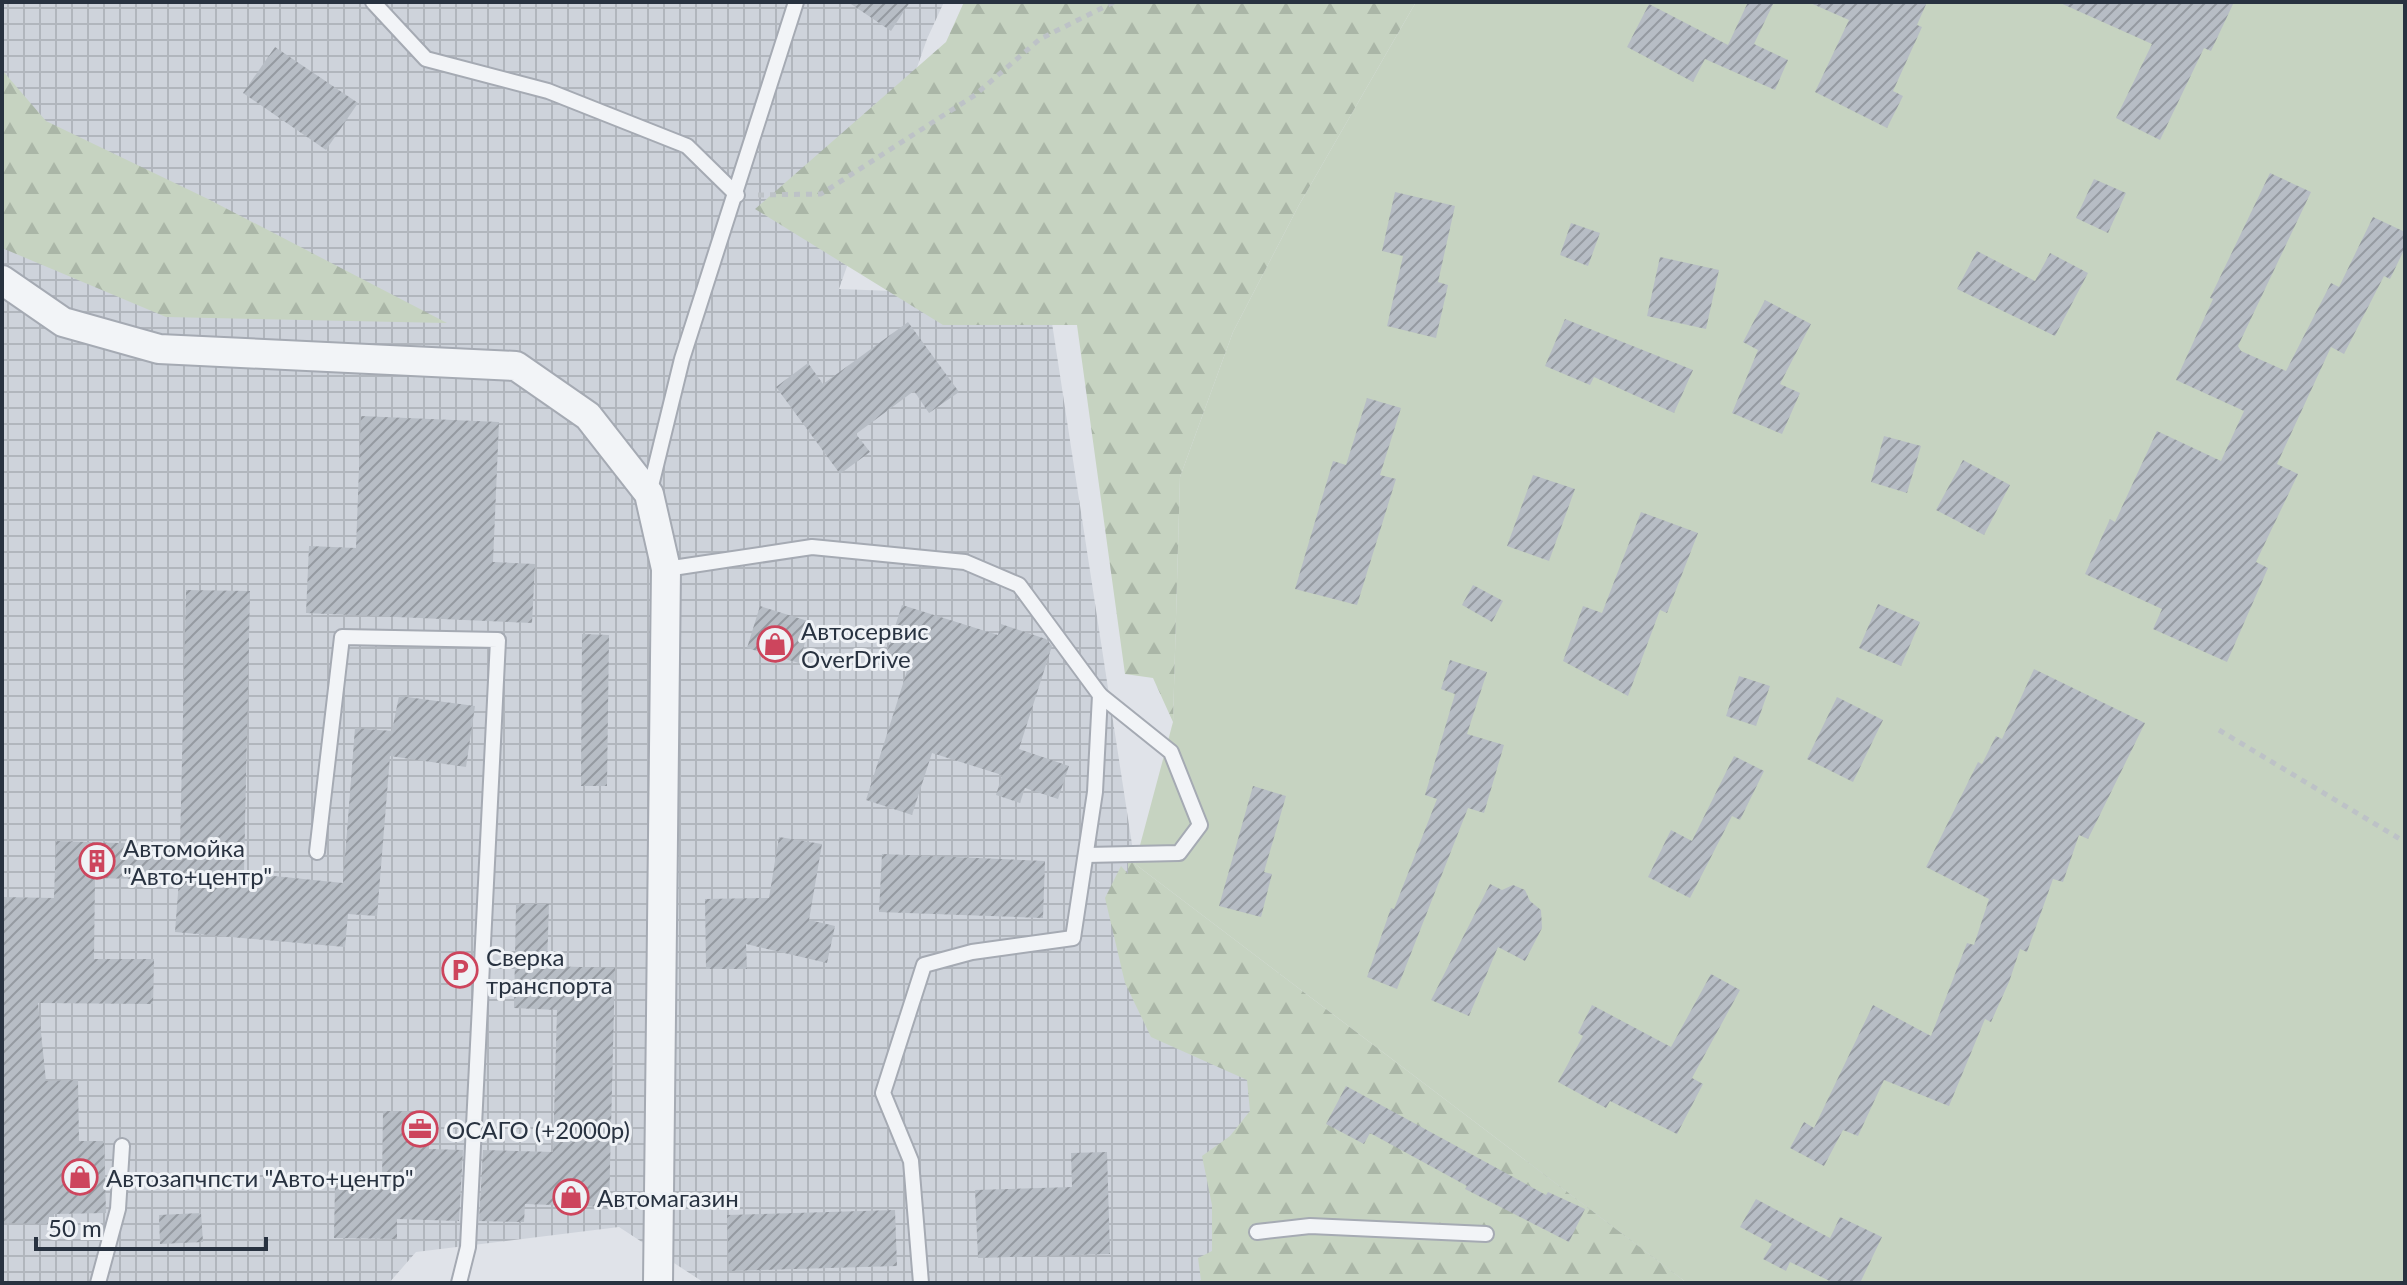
<svg xmlns="http://www.w3.org/2000/svg" width="2407" height="1285" font-family="Lato,sans-serif">
<defs>
<pattern id="industrial-grid" width="8" height="8" patternUnits="userSpaceOnUse" patternTransform="scale(2)"><rect width="8" height="8" fill="#ced3db"/><path d="M0 4h8M4 0v8" fill="none" stroke="#b1b6bd"/></pattern>
<pattern id="forest-firs" width="22" height="20" patternUnits="userSpaceOnUse" patternTransform="scale(2)"><rect width="22" height="20" fill="#c6d3c1"/><path d="M5 1l3.5 6h-7zM16 11l3.5 6h-7z" fill="#aab6a7"/></pattern>
<pattern id="building-hatch" width="6" height="6" patternUnits="userSpaceOnUse" patternTransform="scale(2)"><rect width="6" height="6" fill="#b7bdc5"/><path d="M-1 1l2-2M0 6l6-6M5 7l2-2" fill="none" stroke="#959aa1"/></pattern>
</defs>
<rect width="100%" height="100%" fill="#e0e3e9"/>
<!-- industrial -->
<polygon fill="url(#industrial-grid)" points="2,2 944,2 927,39 839,289 1048,297 1135,864 1340,1060 1692,1251 1679,1283 722,1283 703,1282 619,1227 416,1252 389,1283 2,1283"/>
<!-- green -->
<polygon fill="#c6d3c1" points="1416,2 2405,2 2405,1283 1687,1283 1135,864 1173,722 1180,477 1233,332 1299,205"/>
<!-- forest -->
<g fill="url(#forest-firs)">
<polygon points="964,2 1416,2 1299,205 1233,332 1180,477 1173,722 1153,678 1125,674 1077,325 943,325 755,209 946,42"/>
<polygon points="2,70 46,121 208,199 447,323 166,317 2,248"/>
<polygon points="1128,847 1135,864 1687,1283 1194,1283 1201,1280 1198,1258 1212,1251 1212,1205 1202,1156 1230,1136 1250,1111 1247,1080 1151,1037 1125,983 1105,898 1121,866 1128,874"/>
</g>
<!-- building -->
<g fill="url(#building-hatch)">
<polygon points="848,2 910,2 891,31"/>
<polygon points="1748,2 1774,2 1754,44 1788,60 1775,90 1705,59 1693,82 1627,47 1649,4 1728,45"/>
<polygon points="1808,2 1927,2 1917,25 1922,27 1893,91 1903,96 1887,128 1815,92 1849,20"/>
<polygon points="2058,2 2234,2 2211,51 2204,48 2160,140 2116,118 2152,44"/>
<polygon points="275,47 358,103 326,150 243,93"/>
<polygon points="2270,173 2311,192 2238,346 2241,351 2286,371 2331,283 2339,287 2373,217 2405,232 2405,248 2390,279 2384,276 2344,354 2331,347 2277,464 2298,474 2256,562 2268,568 2227,662 2153,629 2162,609 2085,574 2110,519 2115,522 2157,431 2221,461 2244,411 2176,380 2213,299 2210,298"/>
<polygon points="2094,179 2126,193 2108,233 2076,218"/>
<polygon points="1395,192 1455,206 1438,282 1448,285 1436,338 1387,326 1403,256 1382,251"/>
<polygon points="1571,223 1600,233 1588,266 1560,255"/>
<polygon points="1977,251 2035,281 2050,253 2088,273 2055,336 1957,289"/>
<polygon points="1660,257 1719,270 1706,329 1647,316"/>
<polygon points="1765,300 1811,324 1780,384 1800,393 1782,434 1732,413 1758,350 1743,342"/>
<polygon points="1565,319 1693,370 1674,413 1594,377 1590,385 1545,366"/>
<polygon points="908,322 959,392 929,413 914,391 856,434 870,452 840,474 776,387 808,363 823,384"/>
<polygon points="1367,398 1401,408 1380,475 1396,479 1357,605 1295,589 1333,461 1346,465"/>
<polygon points="361,416 499,422 493,562 535,564 532,623 306,613 309,546 356,548"/>
<polygon points="1884,436 1921,446 1907,493 1871,482"/>
<polygon points="1963,460 2010,485 1984,535 1936,510"/>
<polygon points="1533,475 1575,489 1549,561 1507,546"/>
<polygon points="1641,512 1698,533 1667,613 1660,610 1628,696 1563,661 1583,606 1602,613"/>
<polygon points="1473,585 1503,601 1492,622 1462,605"/>
<polygon points="186,590 250,591 244,873 343,883 355,728 392,731 399,696 475,706 466,767 390,756 377,916 348,914 345,947 175,932 179,880 95,878 94,959 154,959 153,1004 38,1003 46,1081 78,1080 79,1141 104,1141 106,1213 54,1214 54,1224 2,1223 2,897 54,898 56,841 180,845"/>
<polygon points="1878,604 1920,622 1901,666 1859,648"/>
<polygon points="902,605 998,635 1001,624 1046,639 1052,646 1019,749 1069,766 1058,799 1025,788 1020,803 996,795 1002,775 932,753 912,815 866,800 907,671 883,664"/>
<polygon points="760,606 811,622 799,663 747,648"/>
<polygon points="582,634 609,635 607,786 581,786"/>
<polygon points="1450,660 1487,672 1467,734 1504,745 1484,813 1468,808 1397,989 1367,977 1391,908 1394,909 1437,799 1425,795 1455,694 1441,689"/>
<polygon points="2034,669 2145,723 2088,839 2079,835 2063,882 2053,879 2027,952 2020,949 2009,982 1991,1022 1985,1019 1949,1106 1884,1080 1858,1136 1843,1130 1824,1166 1790,1148 1804,1122 1814,1128 1873,1005 1931,1036 1967,943 1974,945 1989,899 1926,867 1978,762 1982,764 1996,736 2002,739"/>
<polygon points="1739,676 1770,686 1756,726 1726,716"/>
<polygon points="1837,697 1883,720 1853,782 1807,759"/>
<polygon points="1734,756 1764,771 1740,820 1732,816 1690,898 1648,877 1671,830 1692,841"/>
<polygon points="1253,786 1286,796 1264,872 1272,874 1261,917 1219,906"/>
<polygon points="779,837 822,844 809,920 835,926 827,963 746,944 747,969 706,969 705,899 769,898"/>
<polygon points="882,854 1045,861 1043,918 879,912"/>
<polygon points="1490,884 1502,890 1513,885 1525,890 1530,901 1541,910 1542,928 1525,961 1498,947 1469,1016 1431,1000"/>
<polygon points="516,904 549,904 547,966 615,968 609,1207 525,1204 524,1222 479,1221 483,1150 553,1152 557,1010 514,1008"/>
<polygon points="1711,974 1740,990 1692,1078 1703,1084 1677,1134 1610,1101 1606,1108 1558,1082 1583,1036 1578,1033 1592,1005 1671,1047"/>
<polygon points="1346,1086 1546,1195 1548,1192 1585,1209 1569,1242 1465,1189 1467,1186 1370,1133 1364,1144 1326,1124"/>
<polygon points="383,1111 430,1112 429,1149 463,1150 459,1221 397,1219 397,1239 334,1238 335,1183 382,1180"/>
<polygon points="1107,1152 1110,1254 978,1258 975,1190 1072,1187 1071,1153"/>
<polygon points="1756,1199 1830,1238 1840,1217 1882,1237 1860,1283 1834,1283 1790,1262 1786,1271 1763,1259 1772,1244 1740,1227"/>
<polygon points="895,1210 897,1266 729,1271 727,1215"/>
<polygon points="201,1213 203,1242 160,1244 159,1215"/>
</g>
<g fill="none" stroke-linecap="round" stroke-linejoin="round">
<defs>
<g id="service">
<polyline points="373,2 426,59 548,91 687,146 737,195"/>
<polyline points="649,494 682,359 796,2"/>
<polyline points="666,569 812,547 965,562 1019,585 1100,695 1095,792 1073,938 972,952 924,965 883,1093 911,1161 921,1283"/>
<polyline points="317,852 342,637 498,640 468,1247 459,1283"/>
<polyline points="1086,855 1179,853 1200,825 1171,752 1100,695"/>
<polyline points="1257,1232 1310,1226 1486,1234"/>
<polyline points="98,1283 118,1209 122,1146"/>
</g>
<polyline id="minor" points="2,280 63,322 159,349 516,366 588,416 649,494 666,569 658,1283"/>
</defs>
<!-- service casing -->
<use href="#service" stroke="#a5aab3" stroke-width="18"/>
<!-- minor casing -->
<use href="#minor" stroke="#a5aab3" stroke-width="32"/>
<!-- path -->
<g stroke="#bdc2c7" stroke-width="5" stroke-dasharray="6 6" stroke-linecap="butt">
<polyline points="758,195 821,194 975,95 1040,39 1114,2"/>
<polyline points="2219,730 2405,842"/>
</g>
<!-- service -->
<use href="#service" stroke="#f2f4f7" stroke-width="14"/>
<!-- minor -->
<use href="#minor" stroke="#f2f4f7" stroke-width="28"/>
</g>
<!-- icons -->
<defs>
<symbol id="shop-ring" viewBox="-11 -11 22 22"><circle r="9.5" fill="#eff2f6" stroke="#cd455d" stroke-width="1.5"/><path d="M-5-2.5h2.3a2.7 3.5 0 0 1 5.4 0H5L5.5 6h-11ZM-1.5-2.5h3a1.5 2.3 0 0 0-3 0Z" fill="#cd455d"/></symbol>
<symbol id="building-ring" viewBox="-11 -11 22 22"><circle r="9.5" fill="#eff2f6" stroke="#cd455d" stroke-width="1.5"/><path d="M-4-6H4V6H1V3H-1V6H-4ZM-2.5-4.3h1.7v1.8h-1.7ZM.8-4.3h1.7v1.8H.8ZM-2.5-1h1.7V.8h-1.7ZM.8-1h1.7V.8H.8Z" fill="#cd455d"/></symbol>
<symbol id="parking-ring" viewBox="-11 -11 22 22"><circle r="9.5" fill="#eff2f6" stroke="#cd455d" stroke-width="1.5"/><path d="M-3.5-5.5H1a3.5 3.5 0 0 1 0 7H-1V5.5H-3.5ZM-1-3.4V-.6H.8a1.4 1.4 0 0 0 0-2.8Z" fill="#cd455d"/></symbol>
<symbol id="office-ring" viewBox="-11 -11 22 22"><circle r="9.5" fill="#eff2f6" stroke="#cd455d" stroke-width="1.5"/><path d="M-6-3h4V-5.5h4V-3h4V5H-6ZM-1-4.5V-3h2v-1.5ZM-6 0V1H6V0Z" fill="#cd455d"/></symbol>
</defs>
<g fill-rule="evenodd">
<use href="#shop-ring" x="755" y="624" width="40" height="40"/>
<use href="#building-ring" x="77" y="841" width="40" height="40"/>
<use href="#parking-ring" x="440" y="950" width="40" height="40"/>
<use href="#office-ring" x="400" y="1109" width="40" height="40"/>
<use href="#shop-ring" x="60" y="1157" width="40" height="40"/>
<use href="#shop-ring" x="551" y="1177" width="40" height="40"/>
</g>
<g text-anchor="middle" dominant-baseline="central" stroke-width="6" stroke-linejoin="round" paint-order="stroke">
<!-- poi labels -->
<g font-size="24" fill="#283240" stroke="#eff2f6" text-anchor="start">
<text x="801" y="630">Автосервис<tspan x="801" dy="28">OverDrive</tspan></text>
<text x="123" y="847">Автомойка<tspan x="123" dy="28">"Авто+центр"</tspan></text>
<text x="486" y="956">Сверка<tspan x="486" dy="28">транспорта</tspan></text>
<text x="446" y="1129">ОСАГО (+2000р)</text>
<text x="106" y="1177">Автозапчпсти "Авто+центр"</text>
<text x="597" y="1197">Автомагазин</text>
</g>
</g>
<!-- border -->
<rect width="2407" height="1285" fill="none" stroke="#283240" stroke-width="8"/>
<!-- scale -->
<path d="M36 1237v12h230v-12" fill="none" stroke="#283240" stroke-width="4"/>
<text x="48" y="1237" font-size="24" fill="#283240" stroke="#eff2f6" stroke-width="6" paint-order="stroke">50 m</text>
</svg>
